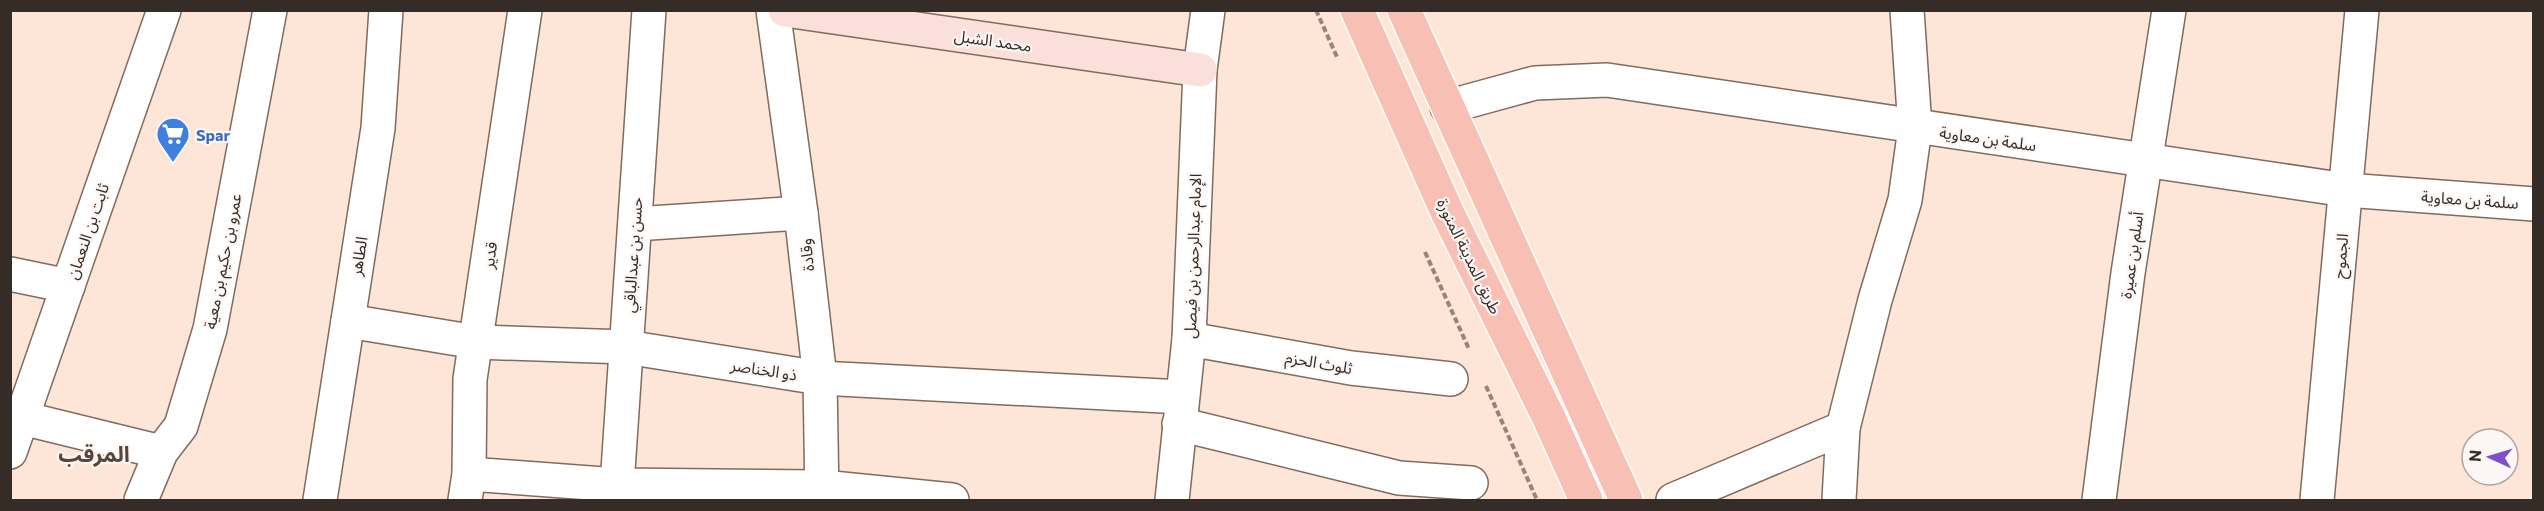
<svg xmlns="http://www.w3.org/2000/svg" width="2544" height="511" font-family="Commissioner,'Noto Sans Arabic',sans-serif">
<rect width="100%" height="100%" fill="#fde5d7"/>
<g fill="none" stroke-linecap="round" stroke-linejoin="round">
<defs>
<g id="street">
<polyline points="773,10 801,213 820,378 822,500"/>
<polyline points="1447,107 1535,83 1607,80 2346,190 2534,204"/>
<polyline points="635,224 801,213"/>
<polyline points="10,274 68,286"/>
<polyline points="348,321 476,342 626,347 820,378 1182,397"/>
<polyline points="1189,339 1351,368 1451,379"/>
<polyline points="10,415 161,452"/>
<polyline points="1179,424 1399,478 1471,483"/>
<polyline points="10,452 164,10"/>
<polyline points="469,474 617,485 822,487 952,500"/>
<polyline points="141,500 161,452 181,426 210,329 270,10"/>
<polyline points="320,500 378,128 386,10"/>
<polyline points="465,500 469,474 470,379 525,10"/>
<polyline points="616,500 649,10"/>
<polyline points="1172,500 1189,339 1200,70 1208,10"/>
<polyline points="1673,500 1843,428"/>
<polyline points="1839,500 1843,428 1875,300 1905,200 1915,128 1907,10"/>
<polyline points="2099,500 2128,273 2169,10"/>
<polyline points="2317,500 2362,10"/>
</g>
<polyline id="secondary" points="785,10 1200,70"/>
<g id="primary">
<polyline points="1357,10 1448,214 1548,416 1586,500"/>
<polyline points="1404,10 1626,500"/>
</g>
</defs>
<!-- street casing -->
<use href="#street" stroke="#806b5f" stroke-width="36"/>
<!-- secondary casing -->
<use href="#secondary" stroke="#806b5f" stroke-width="36"/>
<!-- primary casing -->
<use href="#primary" stroke="#fff" stroke-width="36"/>
<!-- path -->
<g stroke="#95857c" stroke-width="4" stroke-dasharray="6 3" stroke-linecap="butt">
<polyline points="1316,10 1337,57"/>
<polyline points="1425,252 1469,349"/>
<polyline points="1486,386 1537,500"/>
</g>
<!-- street -->
<use href="#street" stroke="#fff" stroke-width="33"/>
<!-- secondary -->
<use href="#secondary" stroke="#fbdfda" stroke-width="33"/>
<!-- primary -->
<use href="#primary" stroke="#f8bfb4" stroke-width="33"/>
</g>
<!-- icons -->
<defs>
<symbol id="supermarket-pin" viewBox="-11 -11 22 30"><path d="M0 17L-7.5 6A9.5 9.5 0 1 1 7.5 6Z" fill="#3f7fe0" stroke="#fcf7f4"/><path d="M-6-5.5h2.5l.6 2H6L4.5 2H-2.5L-4.4-4H-6ZM-1.5 3.2a1.3 1.3 0 1 0 .1 0ZM3 3.2a1.3 1.3 0 1 0 .1 0Z" fill="#fff"/></symbol>
</defs>
<g fill-rule="evenodd">
<use href="#supermarket-pin" x="154" y="115" width="38" height="52"/>
</g>
<g text-anchor="middle" dominant-baseline="central" stroke-width="4.5" stroke-linejoin="round" paint-order="stroke">
<!-- street labels -->
<g font-size="16" fill="#352c27" stroke="#fcf7f4">
<text transform="translate(993 40) rotate(8)">محمد الشبل</text>
<text transform="translate(1988 138) rotate(8)">سلمة بن معاوية</text>
<text transform="translate(2470 199) rotate(4)">سلمة بن معاوية</text>
<text transform="translate(87 231) rotate(-71)">ثابت بن النعمان</text>
<text transform="translate(489 255) rotate(-82)">قدير</text>
<text transform="translate(632 255) rotate(-86)">حسن بن عبدالباقي</text>
<text transform="translate(806 255) rotate(-96)">وقادة</text>
<text transform="translate(2131 255) rotate(-82)">أسلم بن عميرة</text>
<text transform="translate(358 256) rotate(-81)">الطاهر</text>
<text transform="translate(1192 256) rotate(-88)">الإمام عبدالرحمن بن فيصل</text>
<text transform="translate(1470 256) rotate(64)">طريق المدينة المنورة</text>
<text transform="translate(2340 256) rotate(-85)">الجموح</text>
<text transform="translate(222 261) rotate(-79)">عمرو بن حكيم بن معية</text>
<text transform="translate(1319 362) rotate(10)">ثلوث الحزم</text>
<text transform="translate(764 369) rotate(9)">ذو الخناصر</text>
</g>
<!-- shop labels -->
<g font-size="16" font-weight="bold" fill="#366cbe" stroke="#fcf7f4" text-anchor="start">
<text x="196" y="134">Spar</text>
</g>
<!-- district labels -->
<g font-size="22" font-weight="bold" fill="#59453a" stroke="#fcf7f4">
<text x="94" y="453">المرقب</text>
</g>
</g>
<!-- border -->
<rect width="2544" height="511" fill="none" stroke="#352c27" stroke-width="24"/>
<!-- north arrow -->
<g transform="translate(2490 457) rotate(274)"><circle r="28" fill="#fcf7f4" stroke="#aca6a2" stroke-width="1.5"/>
<path d="M0-4.5L10 22L0 15L-10 22Z" fill="#7f4fc7"/>
<text y="-9" font-size="16" font-weight="bold" text-anchor="middle" fill="#352c27">N</text>
</g>
</svg>
